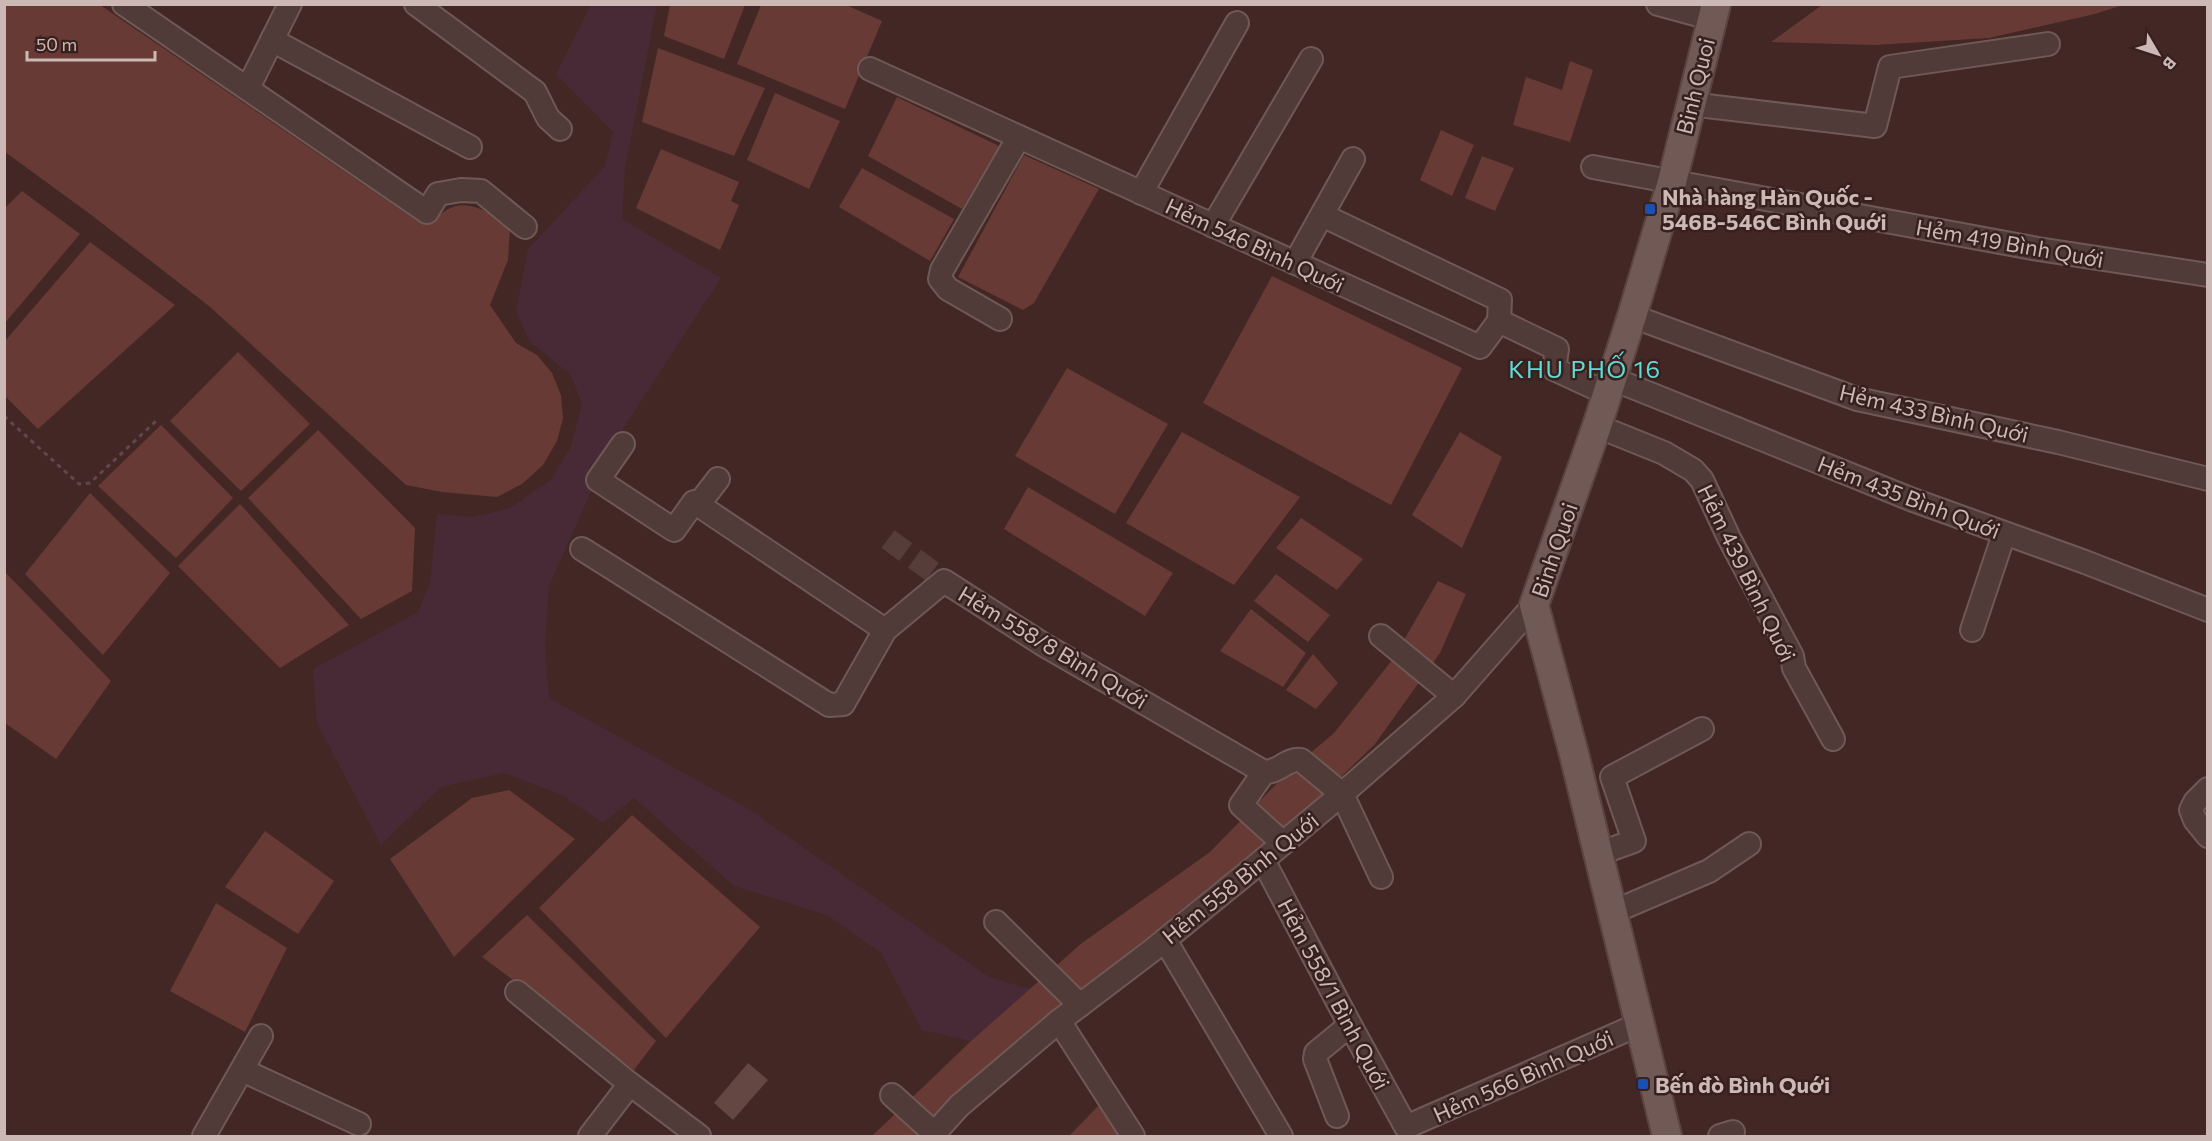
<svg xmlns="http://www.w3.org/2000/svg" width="2212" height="1141" font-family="Commissioner,sans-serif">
<rect width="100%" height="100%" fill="#422724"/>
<!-- green -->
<polygon fill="#482a37" points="591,5 657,5 625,168 622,219 721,278 610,449 549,586 545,647 549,698 747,808 989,977 1030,989 971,1041 922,1030 881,953 827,915 734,886 634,798 603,823 562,795 504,773 441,787 381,845 317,723 313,669 418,612 430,582 437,514 473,517 510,508 552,479 571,446 582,405 571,375 529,341 516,311 528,249 605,166 613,132 556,74"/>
<!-- water -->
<g fill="#683a35">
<path d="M5 5H100L417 221 429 224C436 218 445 210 453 207 471 200 497 216 510 227L508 260 490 305 516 343 537 355 552 373 561 395 563 418 557 441 543 465 522 484 497 497 442 492 406 485 209 306 90 214 5 152Z"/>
<polygon points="670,5 745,5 724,59 664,36"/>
<polygon points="761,5 846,5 882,21 845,109 737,64"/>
<polygon points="1822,5 1823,4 2123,5 2095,14 1989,38 1875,45 1771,42"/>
<polygon points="658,48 765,88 734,156 642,122"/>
<polygon points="1570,61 1593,70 1570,142 1513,125 1526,77 1562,90"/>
<polygon points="775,93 840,121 809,189 747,160"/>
<polygon points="897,97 999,146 962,209 868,156"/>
<polygon points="1441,130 1474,145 1452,196 1420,180"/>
<polygon points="661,149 739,182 731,201 739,205 720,250 636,208"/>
<polygon points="1024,155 1099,189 1034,303 1023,310 958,277"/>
<polygon points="1482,156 1514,168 1495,211 1465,198"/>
<polygon points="862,168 954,219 930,261 839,207"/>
<polygon points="22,191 80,234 5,323 5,208"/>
<polygon points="90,242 175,305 38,429 5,396 5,341"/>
<polygon points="1272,276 1462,368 1391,505 1203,403"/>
<polygon points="238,352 310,424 241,491 170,421"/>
<polygon points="1067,368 1168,424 1115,514 1015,456"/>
<polygon points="161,425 233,498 176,558 98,486"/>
<polygon points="318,430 415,528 412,591 361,619 248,498"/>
<polygon points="1182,432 1300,497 1234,585 1126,523"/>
<polygon points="1460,432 1502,457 1462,548 1412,515"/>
<polygon points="1028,487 1173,573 1145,616 1004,529"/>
<polygon points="90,493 170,573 103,655 25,574"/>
<polygon points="240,504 349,625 280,668 178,566"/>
<polygon points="1301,518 1363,559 1337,590 1276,548"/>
<polygon points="4,571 111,681 56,759 5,723"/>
<polygon points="1276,574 1330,615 1308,642 1254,601"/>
<polygon points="1438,581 1466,594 1440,653 1375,744 1318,799 983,1071 915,1136 872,1136 971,1041 1082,943 1210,852 1287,773 1334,733 1393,659"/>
<polygon points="1251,609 1306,653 1283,687 1220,651"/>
<polygon points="1313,654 1338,683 1316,709 1286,690"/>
<polygon points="509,790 575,839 454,957 390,859 472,798"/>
<polygon points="632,815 760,927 666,1038 539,908"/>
<polygon points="265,831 334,881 298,934 225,887"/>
<polygon points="216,903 287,948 245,1032 170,991"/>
<polygon points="527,915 656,1041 634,1070 482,957"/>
<polygon points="1104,1100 1128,1136 1069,1136"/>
</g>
<!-- building -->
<polygon fill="#644642" points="748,1063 768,1080 733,1120 714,1103"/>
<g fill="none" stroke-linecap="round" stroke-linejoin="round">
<!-- minor-tunnel -->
<polyline stroke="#573d3a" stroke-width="22" stroke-dasharray="22 11" stroke-linecap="butt" points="888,539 934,573"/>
<defs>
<g id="minor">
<polyline points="124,4 427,212 438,194 461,190 481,191 525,227"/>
<polyline points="416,4 535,92 548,118 560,129"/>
<polyline points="1658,4 1713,19"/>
<polyline points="272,40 470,147"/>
<polyline points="870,69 1480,347 1499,321 1557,349 1554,369 1608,394"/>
<polyline points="248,88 290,4"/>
<polyline points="1690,104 1875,126 1890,67 2048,44"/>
<polyline points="1593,167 2038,249 2208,275"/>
<polyline points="1141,193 1237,23"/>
<polyline points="1322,215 1500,300 1499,321"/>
<polyline points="1213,226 1311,59"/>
<polyline points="1295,263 1353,159"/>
<polyline points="1632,316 1857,399 2058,442 2208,479"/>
<polyline points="1000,319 948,289 940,279 942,270 1019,137"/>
<polyline points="1613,379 1913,500 2085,562 2208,610"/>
<polyline points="1597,426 1664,453 1693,470 1702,480 1729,538 1792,656 1794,668 1833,739"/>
<polyline points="623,444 598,480 674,530 694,502 885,630"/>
<polyline points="698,505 718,479"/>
<polyline points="582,549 829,705 843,704 885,630 944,581 1044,645 1264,772 1241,805 1283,843"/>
<polyline points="1972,630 2004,534"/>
<polyline points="1381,636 1454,696"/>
<path d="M1264 772C1278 773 1287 758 1301 760L1342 794 1381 877"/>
<polyline points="2208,789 2195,802 2191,810 2195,820 2208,836"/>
<polyline points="1598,854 1634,841 1612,777 1702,729"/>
<polyline points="1263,860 1350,1025 1406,1127 1640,1024"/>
<polyline points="1613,912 1709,871 1749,844"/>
<polyline points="996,922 1080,1005"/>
<polyline points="1165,940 1281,1136"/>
<polyline points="517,992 630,1084 590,1136"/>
<polyline points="1059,1021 1133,1136"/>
<polyline points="242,1070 359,1124"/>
<polyline points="630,1084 699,1136"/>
<polyline points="892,1095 935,1134"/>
<polyline points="1337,1116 1315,1059 1316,1053 1350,1025"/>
<polyline points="204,1136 261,1036"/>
<polyline points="932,1136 959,1106 1059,1021 1150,952 1263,860 1342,794 1454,696 1534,605"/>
<polyline points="1720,1136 1733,1132"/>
</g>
<polyline id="major" points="1667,1136 1574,754 1534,605 1597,426 1632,316 1672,182 1716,4"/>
</defs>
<!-- minor casing -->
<use href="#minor" stroke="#6f5956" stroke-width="26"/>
<!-- major casing -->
<use href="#major" stroke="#5b4542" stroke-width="32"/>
<!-- path -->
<polyline stroke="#614650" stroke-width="3" stroke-dasharray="4.5 4.5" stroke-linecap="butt" points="4,416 79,484 90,483 156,421"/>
<!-- minor -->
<use href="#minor" stroke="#513b38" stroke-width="22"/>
<!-- major -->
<use href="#major" stroke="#715956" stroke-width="28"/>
</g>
<!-- markers -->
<g fill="#1a4fb4" stroke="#37201d" stroke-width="2">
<rect x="1644" y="203" width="12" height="12" rx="3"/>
<rect x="1637" y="1078" width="12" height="12" rx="3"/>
</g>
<g text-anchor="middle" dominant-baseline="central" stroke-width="5" stroke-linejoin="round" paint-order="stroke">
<!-- street labels -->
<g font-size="22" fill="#ccb8b5" stroke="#37201d">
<text transform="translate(1695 86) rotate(-76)">Binh Quoi</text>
<text transform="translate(2010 243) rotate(10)">Hẻm 419 Bình Quới</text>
<text transform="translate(1255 245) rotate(25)">Hẻm 546 Bình Quới</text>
<text transform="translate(1934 413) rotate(13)">Hẻm 433 Bình Quới</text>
<text transform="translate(1909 497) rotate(21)">Hẻm 435 Bình Quới</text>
<text transform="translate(1554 550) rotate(-71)">Binh Quoi</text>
<text transform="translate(1747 573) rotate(64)">Hẻm 439 Bình Quới</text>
<text transform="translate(1053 647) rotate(31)">Hẻm 558/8 Bình Quới</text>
<text transform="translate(1240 878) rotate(-39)">Hẻm 558 Bình Quới</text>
<text transform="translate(1334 994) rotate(62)">Hẻm 558/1 Bình Quới</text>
<text transform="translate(1523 1076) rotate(-24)">Hẻm 566 Bình Quới</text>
</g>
<!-- poi labels -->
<g font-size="22" font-weight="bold" fill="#ccb8b5" stroke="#37201d" text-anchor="start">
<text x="1662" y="196">Nhà hàng Hàn Quốc -<tspan x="1662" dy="25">546B-546C Bình Quới</tspan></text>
<text x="1655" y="1084">Bến đò Bình Quới</text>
</g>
<!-- neighbourhood labels -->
<g font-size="24" letter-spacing="1.5" fill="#5fdcd7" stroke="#37201d">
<text x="1585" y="368">KHU PHỐ 16</text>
</g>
</g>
<!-- border -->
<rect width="2212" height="1141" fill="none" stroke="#ccb8b5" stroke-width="12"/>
<!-- north arrow -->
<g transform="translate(2158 54) rotate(129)" stroke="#37201d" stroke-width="4.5" paint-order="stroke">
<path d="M0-4.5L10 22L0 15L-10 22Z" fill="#ccb8b5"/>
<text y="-9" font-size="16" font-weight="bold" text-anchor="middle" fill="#ccb8b5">B</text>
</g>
<!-- scale -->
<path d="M27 51v9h128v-9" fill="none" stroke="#ccb8b5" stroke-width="3"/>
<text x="36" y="51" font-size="18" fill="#ccb8b5" stroke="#37201d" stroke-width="4.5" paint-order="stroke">50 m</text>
</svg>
